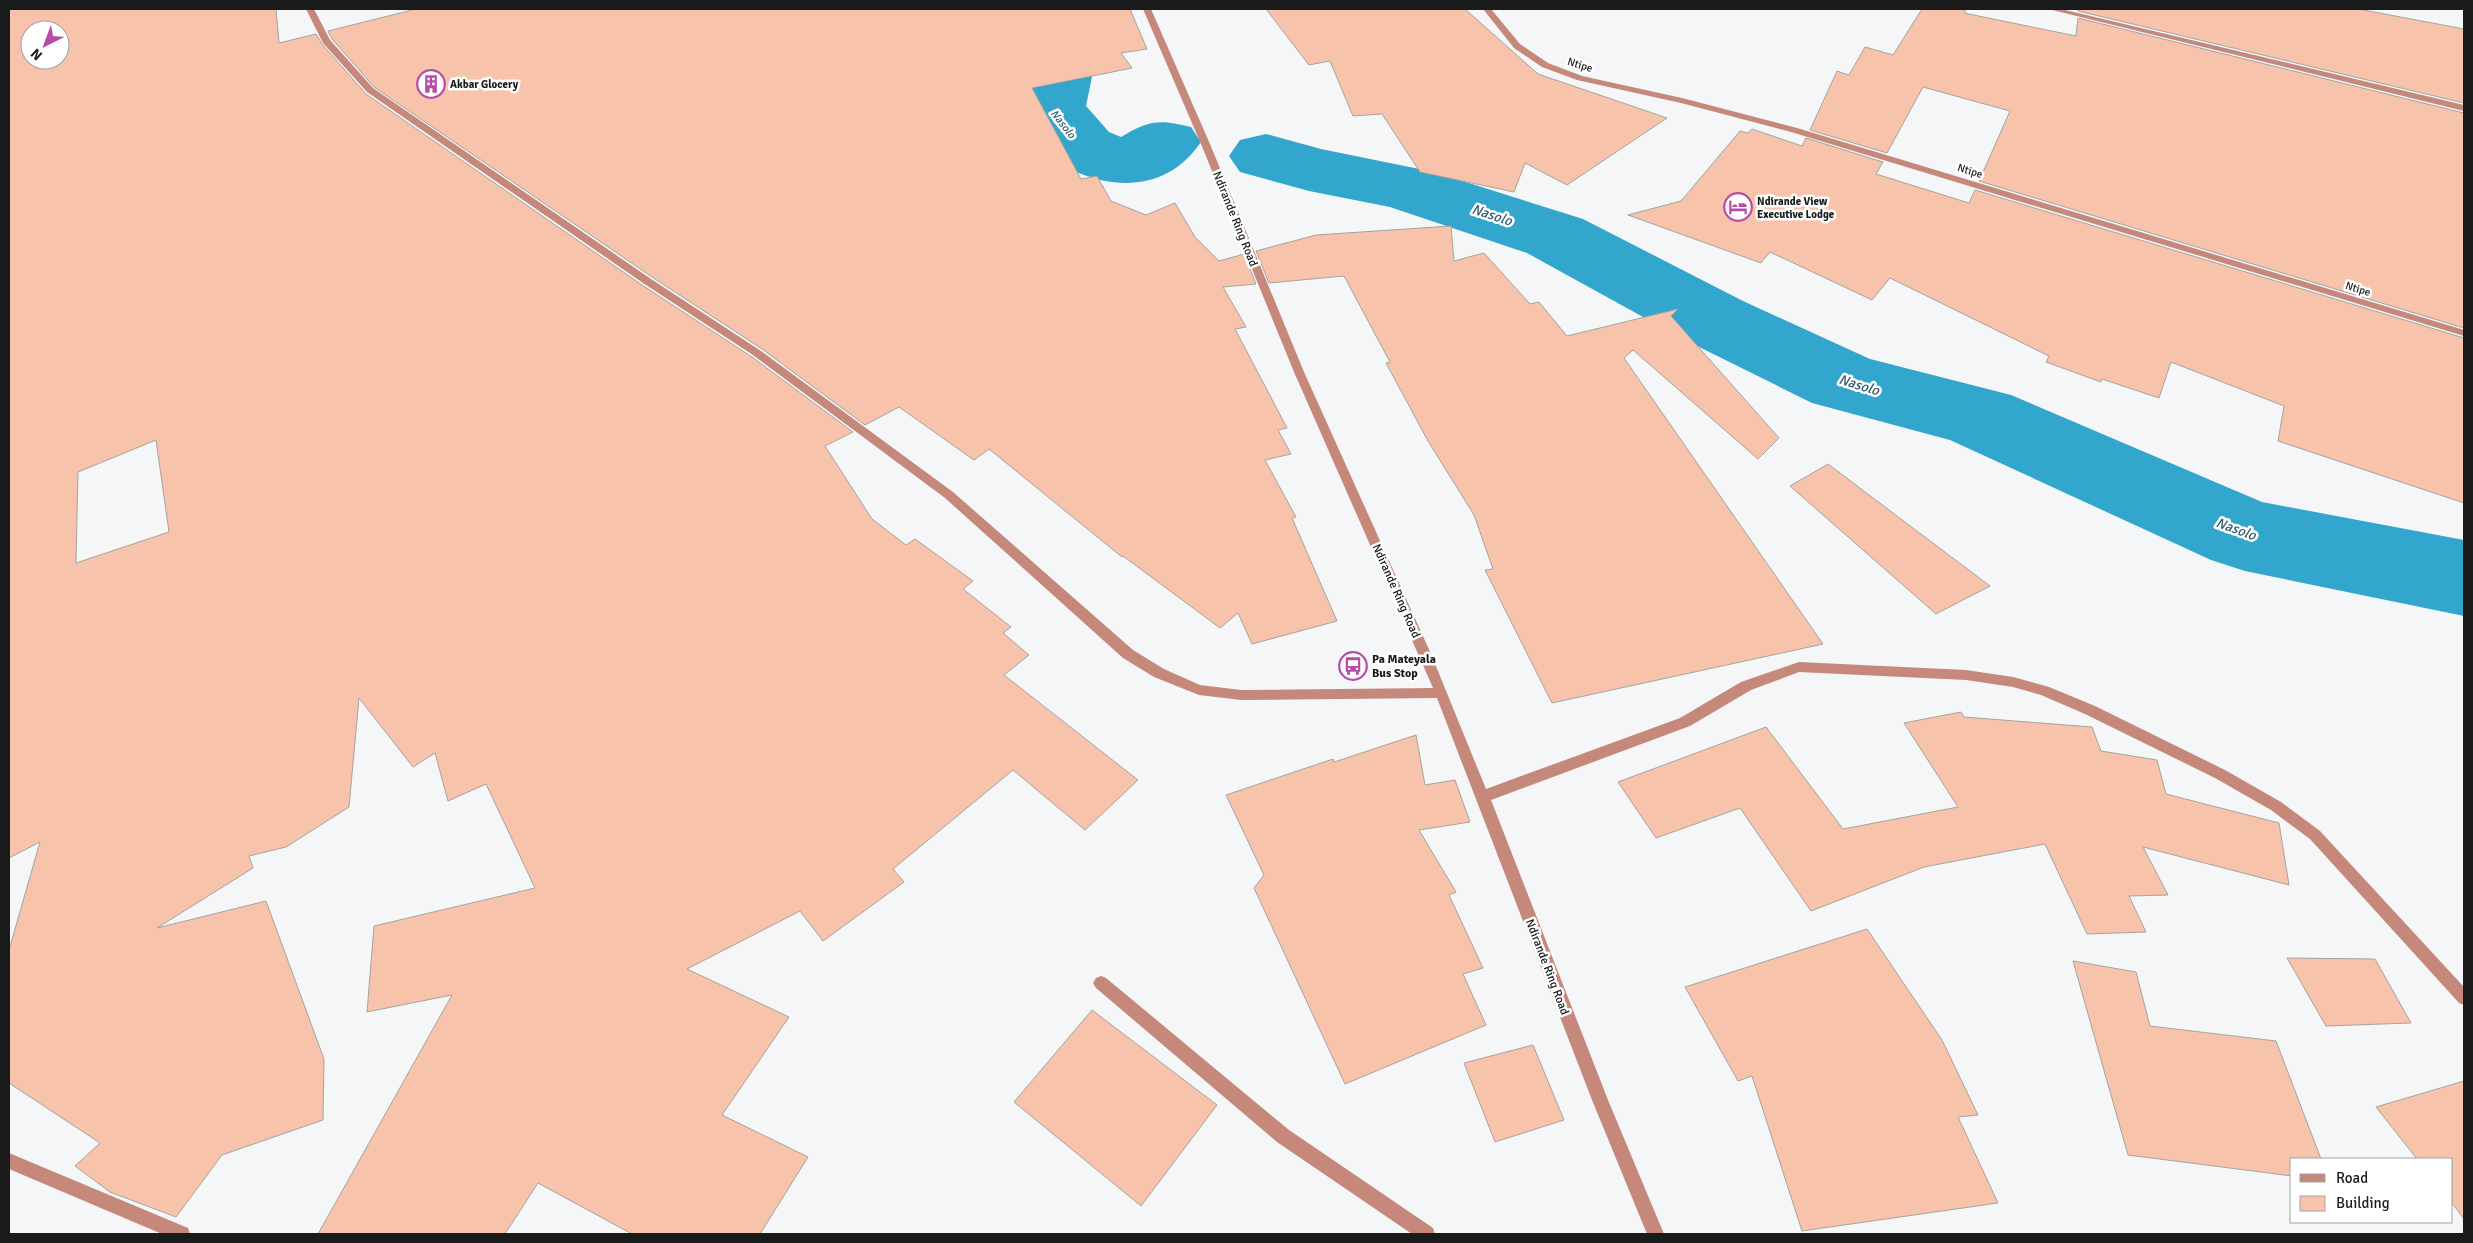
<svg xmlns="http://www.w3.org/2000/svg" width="2473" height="1243" font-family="Signika,sans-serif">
<rect width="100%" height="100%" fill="#f4f6f8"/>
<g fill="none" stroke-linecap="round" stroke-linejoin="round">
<!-- stream -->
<polygon fill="#32a6cd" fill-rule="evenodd" points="1253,151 1266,152 1272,156 1266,160 1249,158 1247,155"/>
<!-- river -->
<g fill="#32a6cd" fill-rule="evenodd">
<path d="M1036 9H1100L1095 62 1086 106 1109 132 1121 137C1149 120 1159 119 1191 127L1201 142C1172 185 1125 192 1079 173 1072 170 1063 168 1057 164 1047 156 1023 121 1015 109L1027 62Z"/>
<polygon points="1266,134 1321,149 1434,172 1583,219 1743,301 1870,359 2011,395 2262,502 2464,540 2464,616 2245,571 2211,560 1950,440 1812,403 1683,339 1527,253 1390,207 1309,191 1240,172 1229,156 1240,140"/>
</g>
</g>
<!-- building -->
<g fill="#f7c3aa" stroke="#a5a3a1" fill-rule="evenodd">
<path d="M9 9H276L279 43 316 34 322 44 366 94 642 285 752 357 853 432 825 446 872 519 906 545 915 539 973 581 963 589 1011 627 1003 633 1029 655 1004 675 1138 780 1085 830 1013 770 893 869 904 882 823 941 800 911 687 969 789 1017 722 1115 808 1157 760 1234H632L538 1183 505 1234H318L452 995 367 1012 374 926 535 888 486 784 448 801 435 753 413 767 359 698 349 807 286 847 249 856 253 868 157 928 266 901 324 1059 323 1120 222 1155 176 1217 110 1192 75 1166 100 1143 9 1083V950L40 842 9 858ZM30 30H60V60H30ZM156 440 169 532 76 563 78 472Z"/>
<polygon points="416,9 1130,9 1147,49 1121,53 1132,68 1032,88 1081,179 1097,176 1111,201 1146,215 1175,203 1195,237 1219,261 1244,254 1256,284 1223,287 1246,327 1235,329 1287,428 1278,430 1291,454 1265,460 1296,517 1292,518 1337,621 1252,644 1238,613 1220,628 1123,556 1122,557 989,449 974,460 899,407 865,425 762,349 652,277 374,87 332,39 328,31"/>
<polygon points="1266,9 1465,9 1538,74 1667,118 1567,185 1525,163 1514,192 1420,172 1382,114 1353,116 1330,61 1309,65"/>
<polygon points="1922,9 1966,9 1964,13 2076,36 2078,18 2464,113 2464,328 1979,181 2010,111 1923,87 1887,153 1810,130 1837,71 1849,75 1865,47 1893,55"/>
<polygon points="2079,9 2358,9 2464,29 2464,103 2078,11"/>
<polygon points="1752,129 1802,146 1806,138 1883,162 1876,174 1969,203 1975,190 2464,338 2464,503 2278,441 2284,406 2171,362 2159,398 2102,379 2101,382 2046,362 2049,356 1890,278 1872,300 1770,252 1761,263 1628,215 1681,201 1740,131 1748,133"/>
<polygon points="1451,226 1454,261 1484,253 1530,304 1539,302 1567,336 1678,309 1671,316 1779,438 1758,459 1633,350 1624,358 1823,644 1552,703 1485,570 1493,569 1474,515 1428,441 1386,363 1390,362 1344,276 1269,283 1256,251 1316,235"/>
<polygon points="1828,464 1893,513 1990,586 1936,614 1790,486"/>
<polygon points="1961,712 1964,717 2092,727 2101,751 2157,760 2166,794 2279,823 2289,885 2143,847 2168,895 2129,896 2146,932 2087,934 2045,844 1924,867 1811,911 1740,808 1656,838 1618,782 1766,727 1843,829 1958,807 1904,723"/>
<polygon points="1416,735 1425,785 1455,780 1470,822 1419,830 1456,892 1449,895 1483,968 1463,974 1486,1025 1345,1084 1254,888 1264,875 1226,795 1333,759 1334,762"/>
<polygon points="1867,929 1942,1040 1978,1115 1958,1117 1998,1203 1802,1231 1752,1076 1738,1081 1685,987"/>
<polygon points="2287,958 2375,959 2411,1023 2326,1026"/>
<polygon points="2073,961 2136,972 2150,1026 2276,1041 2321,1159 2292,1159 2292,1176 2128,1155"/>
<polygon points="1092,1010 1217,1105 1141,1206 1014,1102"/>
<polygon points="1533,1045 1564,1120 1495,1142 1464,1063"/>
<polygon points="2464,1081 2464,1219 2452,1203 2452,1159 2417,1159 2376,1107"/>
</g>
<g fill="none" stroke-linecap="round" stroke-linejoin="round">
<!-- minor -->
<g fill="#c5887a" fill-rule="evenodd">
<polygon points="306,9 314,9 330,40 373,88 651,279 761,351 953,492 1133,650 1164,669 1200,685 1241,690 1433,688 1294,372 1201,144 1143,9 1151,9 1210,144 1304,372 1431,654 1486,789 1680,718 1741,682 1799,662 1966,670 2013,677 2049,687 2095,706 2225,770 2281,802 2320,831 2464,987 2464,1005 2459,1003 2310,839 2271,810 2215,778 2085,714 2041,695 2013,687 1966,680 1799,672 1751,690 1690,726 1491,800 1608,1100 1664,1234 1647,1234 1592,1100 1437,698 1241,700 1199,695 1154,677 1123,658 945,498 753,355 643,283 367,92 323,43"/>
<polygon points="1483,9 1491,9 1520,44 1548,63 1582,76 1682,98 1797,128 2464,330 2464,336 1791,132 1681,103 1577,80 1542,67 1514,48"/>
<polygon points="2048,9 2061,9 2464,105 2464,111"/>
<polygon points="1101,976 1106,978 1289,1130 1433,1228 1435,1234 1412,1234 1277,1142 1096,988 1093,983 1096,978"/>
<polygon points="9,1153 188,1228 190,1234 162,1234 9,1169"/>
</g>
</g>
<!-- icons -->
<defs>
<symbol id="building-ring" viewBox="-11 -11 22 22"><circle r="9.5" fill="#fff" stroke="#b84baa" stroke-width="1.5"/><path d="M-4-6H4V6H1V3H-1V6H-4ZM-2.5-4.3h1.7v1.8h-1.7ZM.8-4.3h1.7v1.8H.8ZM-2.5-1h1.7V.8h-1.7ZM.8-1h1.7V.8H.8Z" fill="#b84baa"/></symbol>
<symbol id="hotel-ring" viewBox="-11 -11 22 22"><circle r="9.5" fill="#fff" stroke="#b84baa" stroke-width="1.5"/><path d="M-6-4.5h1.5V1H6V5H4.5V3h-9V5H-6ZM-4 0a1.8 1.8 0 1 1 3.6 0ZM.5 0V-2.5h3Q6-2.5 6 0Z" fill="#b84baa"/></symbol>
<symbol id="bus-ring" viewBox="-11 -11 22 22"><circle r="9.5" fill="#fff" stroke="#b84baa" stroke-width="1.5"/><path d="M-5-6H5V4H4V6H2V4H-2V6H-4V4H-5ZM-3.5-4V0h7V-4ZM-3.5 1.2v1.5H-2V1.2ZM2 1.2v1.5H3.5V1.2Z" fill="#b84baa"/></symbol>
</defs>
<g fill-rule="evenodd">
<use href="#building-ring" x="415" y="68" width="32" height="32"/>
<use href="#hotel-ring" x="1722" y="191" width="32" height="32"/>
<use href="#bus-ring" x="1337" y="650" width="32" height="32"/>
</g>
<g text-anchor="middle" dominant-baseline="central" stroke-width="5" stroke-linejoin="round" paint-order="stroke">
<!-- far-street labels -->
<g font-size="11" fill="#191a1a" stroke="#fff">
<text transform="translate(1580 65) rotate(17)">Ntipe</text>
<text transform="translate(1970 171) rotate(17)">Ntipe</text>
<text transform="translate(2358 289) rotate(17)">Ntipe</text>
</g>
<!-- far-poi labels -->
<g font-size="11" font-weight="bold" fill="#191a1a" stroke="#fff" text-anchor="start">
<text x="450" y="84">Akbar Glocery</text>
<text x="1757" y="201">Ndirande View<tspan x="1757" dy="13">Executive Lodge</tspan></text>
</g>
<!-- far-water labels -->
<g font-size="11" font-style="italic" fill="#2e5c6e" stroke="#fff">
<text transform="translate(1063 124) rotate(52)">Nasolo</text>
</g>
<!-- street labels -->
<g font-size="12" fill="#191a1a" stroke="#fff">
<text transform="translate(1235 219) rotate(68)">Ndirande Ring Road</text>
<text transform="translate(1396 591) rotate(66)">Ndirande Ring Road</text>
<text transform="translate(1547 967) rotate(69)">Ndirande Ring Road</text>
</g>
<!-- poi labels -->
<g font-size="12" font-weight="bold" fill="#191a1a" stroke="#fff" text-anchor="start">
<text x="1372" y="659">Pa Mateyala<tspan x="1372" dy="14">Bus Stop</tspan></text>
</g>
<!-- water labels -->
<g font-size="14" font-style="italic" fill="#2e5c6e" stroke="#fff">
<text transform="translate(1492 215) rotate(18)">Nasolo</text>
<text transform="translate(1859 385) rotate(17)">Nasolo</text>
<text transform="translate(2236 529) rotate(20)">Nasolo</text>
</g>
</g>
<!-- border -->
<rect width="2473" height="1243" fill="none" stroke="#191a1a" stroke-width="20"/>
<!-- legend -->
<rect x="2290" y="1158" width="162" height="65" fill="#ffffff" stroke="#a3a3a3"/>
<rect x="2300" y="1174" width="25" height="8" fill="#c5887a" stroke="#a3a3a3"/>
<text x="2336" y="1183" font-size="15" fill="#191a1a">Road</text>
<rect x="2300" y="1196" width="25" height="15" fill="#f7c3aa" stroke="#a3a3a3"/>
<text x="2336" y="1208" font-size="15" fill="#191a1a">Building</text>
<!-- north arrow -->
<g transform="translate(45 45) rotate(222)"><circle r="24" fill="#ffffff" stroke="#a3a3a3"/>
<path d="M0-4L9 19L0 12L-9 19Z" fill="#b84baa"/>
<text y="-8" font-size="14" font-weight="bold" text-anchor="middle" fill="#191a1a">N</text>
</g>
</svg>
